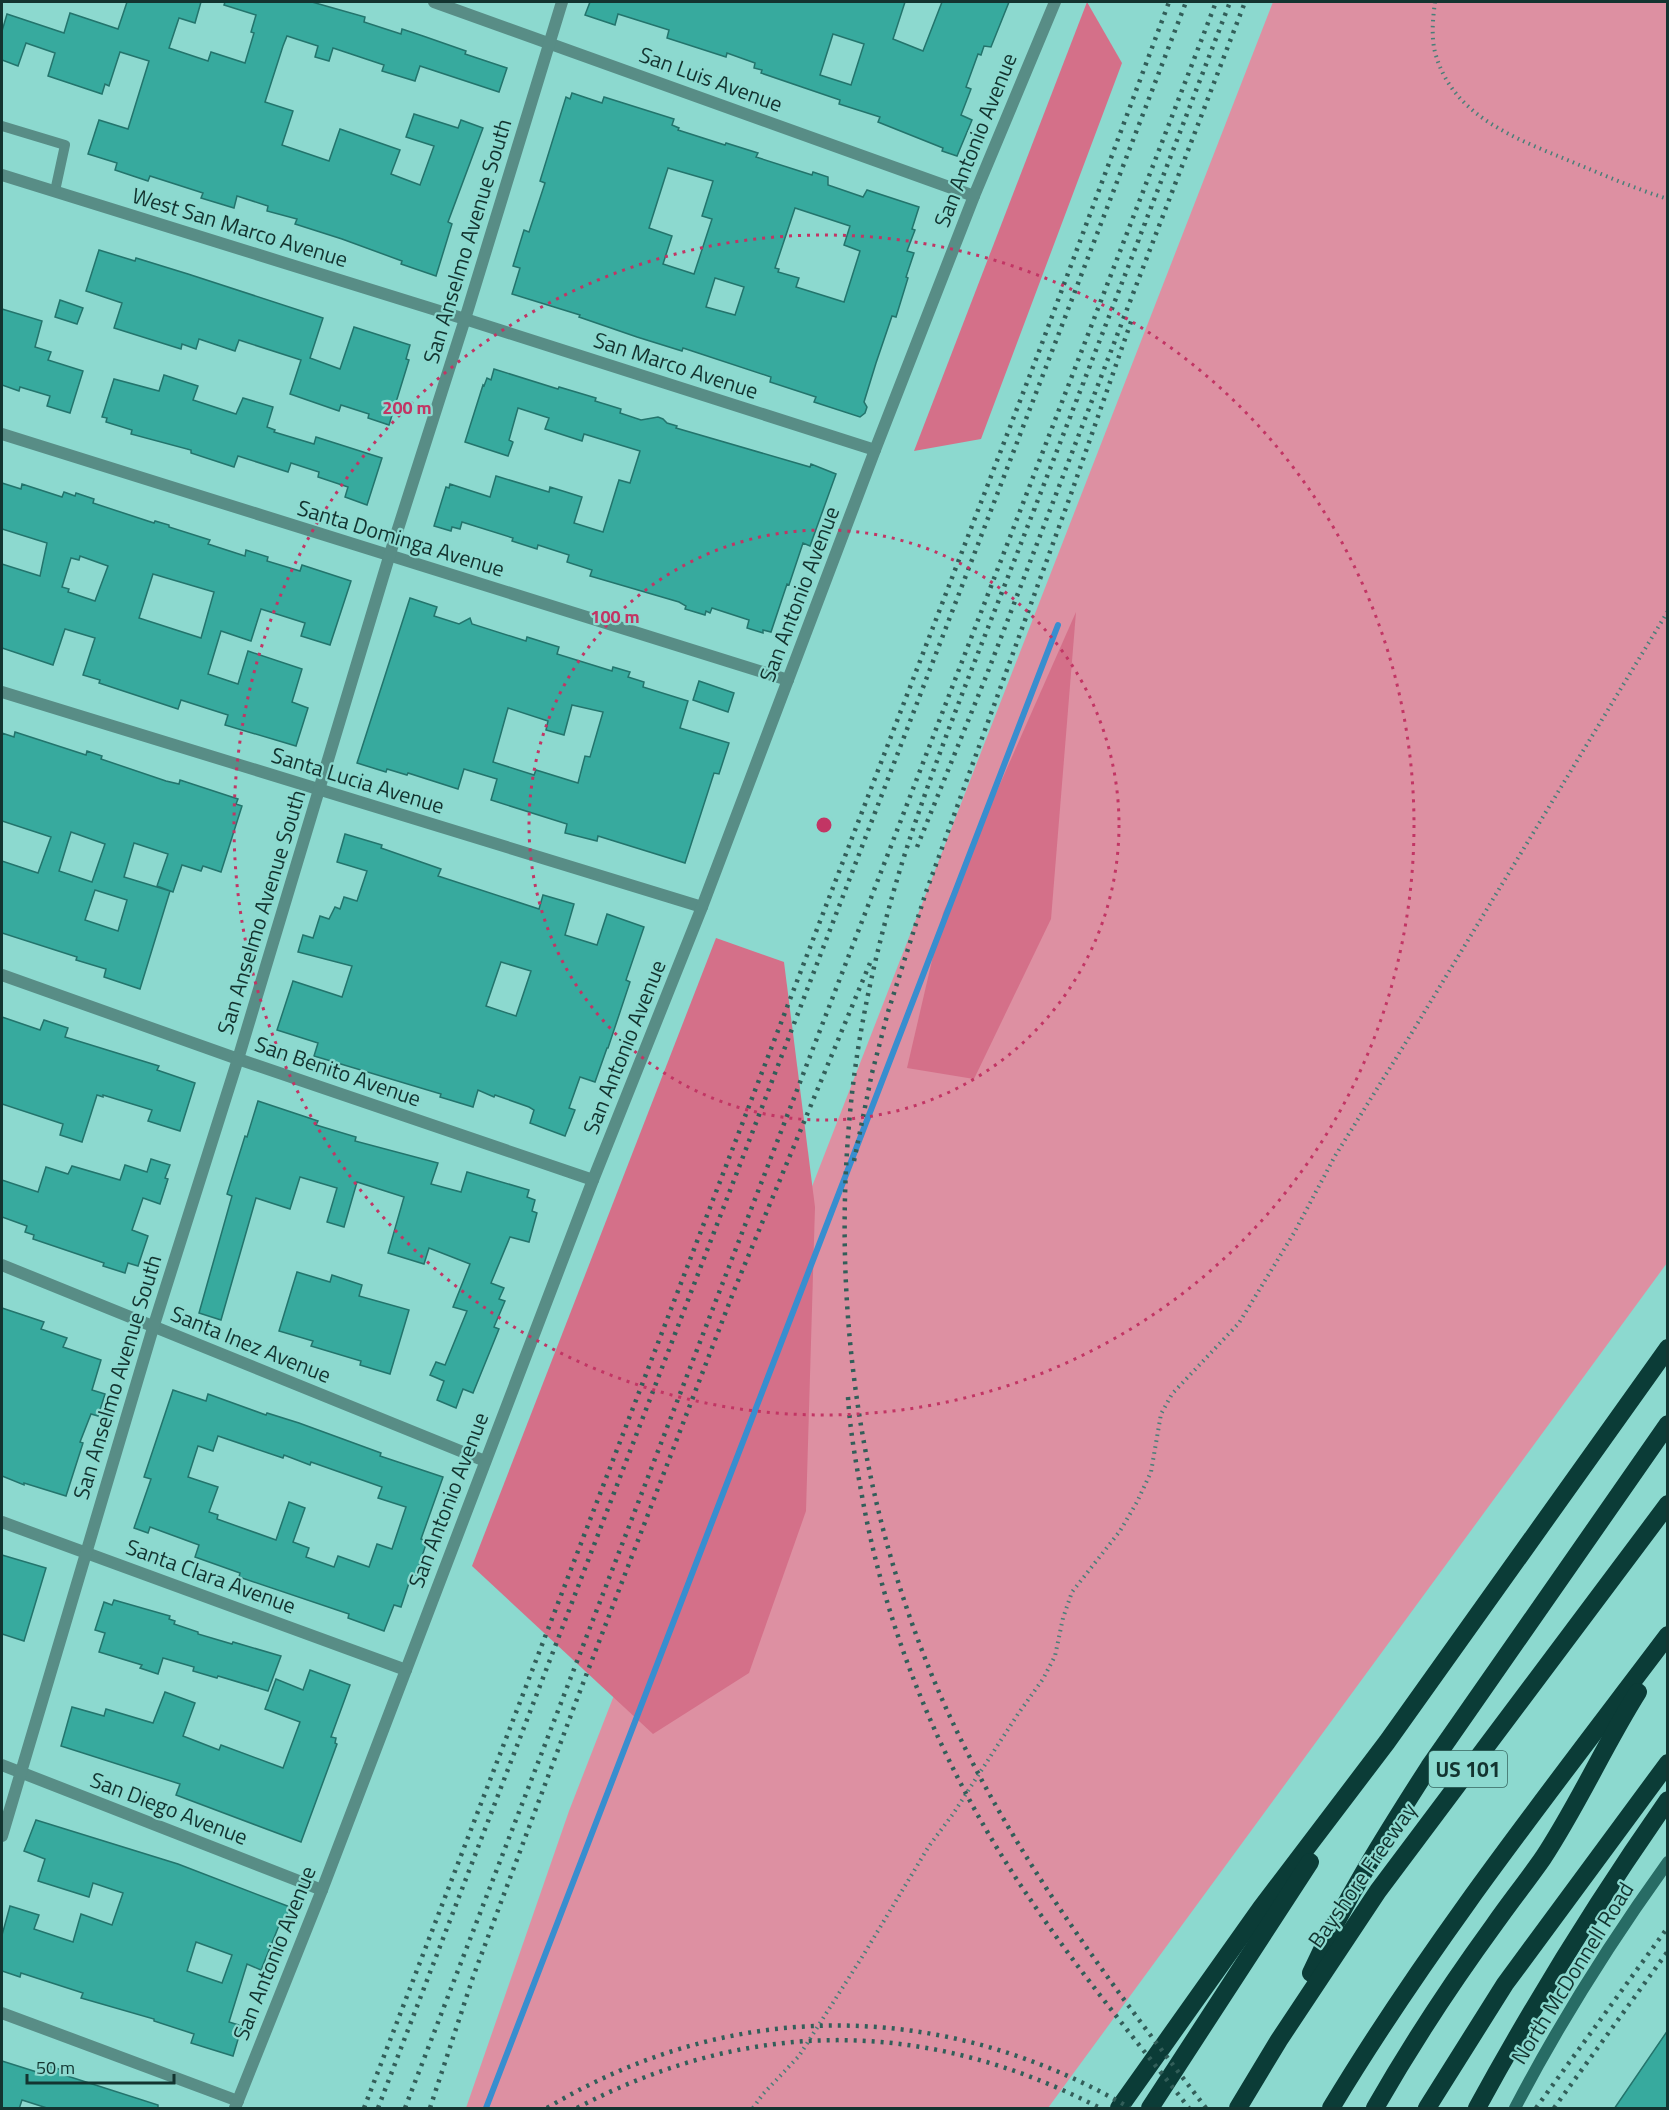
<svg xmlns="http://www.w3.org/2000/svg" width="1669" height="2110" font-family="'Titillium Web',sans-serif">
<rect width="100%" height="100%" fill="#8cd9cf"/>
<!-- green -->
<polygon fill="#dd90a2" points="1273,2 1667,2 1667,1263 1048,2108 466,2108 569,1811"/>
<!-- forest -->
<g fill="#d47089">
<polygon points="1087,2 1122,63 981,439 914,451"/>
<polygon points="1076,612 1051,919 974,1079 907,1068 943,913"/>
<polygon points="716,938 784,962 815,1207 806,1511 749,1673 653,1734 472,1566"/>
</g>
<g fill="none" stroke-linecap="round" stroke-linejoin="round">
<!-- stream -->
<polyline stroke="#388ecf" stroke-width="6" points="486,2108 1058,625"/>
</g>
<!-- building -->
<g fill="#37aa9e" stroke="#23746c" stroke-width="1.5" fill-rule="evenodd">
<polygon points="127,2 201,2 195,23 179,18 169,48 208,61 211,52 245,63 254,33 251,32 256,15 224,5 225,2 312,2 365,17 364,22 401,34 402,29 423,36 466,51 465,54 507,68 499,92 420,66 415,81 382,71 384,65 333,48 329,61 315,57 318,46 287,36 283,46 265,102 293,111 282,145 329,161 340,129 400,150 391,174 420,185 434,146 406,137 414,114 458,128 461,120 483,128 448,222 452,224 436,276 401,264 402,261 342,239 295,224 297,219 267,211 268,206 237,196 234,208 201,198 203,193 150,176 148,181 115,170 117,163 88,154 99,120 128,129 149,61 120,52 109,86 105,84 102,94 48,76 55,53 26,43 18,66 2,60 2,31 7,14 64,33 70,13 118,29"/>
<path d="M590 2H905L893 39 923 51 942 2H1009L991 47 984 46 981 55 978 54 966 87 971 89 961 115 972 120 957 156 942 151 943 148 878 122 880 117 839 104 840 100 761 73 762 70 754 68 755 63 727 53 726 57 667 38 669 30 618 14 615 25 585 15ZM833 34 864 44 851 85 820 75Z"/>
<path d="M572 93 602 103 604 97 674 119 672 125 679 128 678 130 725 145 726 143 758 153 756 157 812 175 813 172 828 177V185L863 197 867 190 919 207 912 229 915 230 907 251 914 253 906 277 908 278 896 317 892 316 876 363 864 402 867 407 865 413 860 417 814 402 816 397 770 382 771 377 683 348 682 351 637 337 579 317 580 315 512 294 520 268 513 266 524 230 529 232 545 183 540 181 566 97 570 99ZM668 168 713 181 702 216 712 219 694 274 663 264 672 236 649 228ZM795 208 850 226 844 245 860 251 844 302 796 287 799 278 778 272 779 269 775 268ZM715 278 744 287 735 315 706 307Z"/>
<polygon points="99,250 135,261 136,258 188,274 323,318 310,358 340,369 354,327 410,345 406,359 409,360 389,425 368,418 369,414 341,405 339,411 290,394 301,360 239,340 235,351 199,339 196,349 182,344 181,349 114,328 122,303 86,291"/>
<polygon points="60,300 83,308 77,324 55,317"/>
<polygon points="2,309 42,321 35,347 51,352 48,360 83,371 70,413 47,406 50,396 20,387 19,391 2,385"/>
<polygon points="494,369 558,389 559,387 596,398 595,401 621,409 620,413 641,420 658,417 663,419 667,423 677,426 676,428 810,467 811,464 836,474 810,546 803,543 789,585 787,584 771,632 763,630 763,633 747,628 749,620 712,608 710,613 706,611 705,615 685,609 686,606 679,602 590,576 592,570 567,562 569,555 538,545 537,549 512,541 513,538 462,522 460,529 452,527 451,531 434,526 446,487 449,488 450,484 490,497 496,476 549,492 550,487 582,497 574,523 603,532 619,480 630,483 640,451 584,434 582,441 545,429 549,418 518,408 509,440 513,442 508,456 465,442 483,385 484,386 487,378 491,380"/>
<polygon points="164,375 198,386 193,400 236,414 243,398 273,407 267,427 275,430 274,432 314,444 316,437 382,458 367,505 345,497 348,487 318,477 319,472 291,463 288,472 238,456 234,467 191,453 191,450 131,434 132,430 106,422 107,418 102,417 114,379 159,391"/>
<path d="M2 483 21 489 22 484 62 497 64 492 75 496 76 493 94 499 93 503 154 523 155 521 169 525V527L210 540 208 544 245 556 246 550 268 557 267 561 300 571 302 565 351 581 330 645 301 636 305 623 261 609 251 641 221 631 208 674 238 684 248 651 302 669 292 702 308 708 296 746 225 725 228 715 181 700 178 709 99 683 100 680 83 675 95 638 65 629 53 665 2 648V564L40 576 47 543 2 529ZM80 556 108 566 95 601 68 592 69 589 62 587 71 558 79 560ZM153 574 214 592 201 638 139 618Z"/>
<path d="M410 598 437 607 434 616 459 624 470 618 472 624 526 641 527 637 559 647 557 654 612 671 613 667 630 672 628 677 644 682 643 687 688 701 680 728 729 743 719 774 714 773 685 863 598 836 597 841 565 833 567 824 491 800 497 779 464 769 458 789 408 773 407 775 387 769 386 772 357 763ZM572 705 603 712 590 757 585 756 578 783 536 770 534 775 493 762 508 708 548 721 546 730 564 735Z"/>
<polygon points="699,681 734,693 728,712 693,700"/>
<path d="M15 732 86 755 87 751 102 756 101 759 166 781 179 784 180 780 238 799 236 804 242 806 221 872 203 866 201 871 182 865 173 892 157 886 168 854 134 843 124 877 170 891 140 989 104 977 106 969 76 960 77 957 2 933V861L38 873 51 837 2 821V733L14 737ZM71 832 105 844 92 882 59 871ZM95 890 127 900 118 931 85 920Z"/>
<path d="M345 834 382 845 381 848 441 869 438 876 539 909 543 895 574 904 565 935 597 945 607 914 644 927 626 980 630 982 608 1048H607L595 1082 580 1077 569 1108 575 1110 565 1136 530 1123 534 1110 529 1107 495 1095 494 1097 478 1090 473 1107 440 1097 441 1094 314 1056 318 1043 277 1030 293 981 342 997 352 966 298 952 303 935 313 938 320 916 329 919 335 907 340 909 344 897 357 901 367 871 337 862ZM501 962 531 971 516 1016 486 1006Z"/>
<polygon points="2,1017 40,1030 44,1020 68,1028 65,1037 159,1066 157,1070 195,1083 180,1131 148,1121 152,1110 103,1095 103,1097 97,1095 82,1142 60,1135 63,1124 2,1104"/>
<polygon points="258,1101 318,1121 316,1125 356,1137 355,1141 438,1163 431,1184 461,1192 467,1172 529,1190 527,1197 535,1200 532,1211 537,1213 529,1242 510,1237 491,1283 504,1288 499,1299 505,1301 494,1327 499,1329 473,1393 463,1389 456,1408 437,1400 444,1381 430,1375 436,1362 445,1365 467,1311 453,1307 470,1264 429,1248 424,1264 388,1253 404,1197 357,1182 344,1227 327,1222 337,1188 300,1177 290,1209 256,1198 221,1320 199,1313 232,1196 227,1194 245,1136 247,1137"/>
<polygon points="151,1159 170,1165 165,1178 168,1179 160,1204 143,1198 132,1230 148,1236 138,1266 128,1263 125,1273 103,1266 104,1263 33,1239 34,1235 25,1232 27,1226 2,1217 2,1180 38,1192 46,1167 68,1174 72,1166 120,1180 125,1165 147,1172"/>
<polygon points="297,1272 330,1282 332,1275 362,1285 359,1296 409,1310 390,1374 360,1365 361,1361 311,1346 313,1341 279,1331"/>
<polygon points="2,1308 44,1322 41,1329 67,1338 63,1347 101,1360 92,1390 105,1394 98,1416 91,1414 80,1442 83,1443 66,1496 24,1483 24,1485 2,1476"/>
<path d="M173 1390 206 1401 208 1394 266 1415 267 1413 299 1423 381 1453 380 1456 443 1477 421 1539 427 1541 416 1575 412 1574 401 1607 394 1605 384 1631 348 1618 349 1614 239 1577 240 1573 195 1557 199 1545 150 1527 148 1533 134 1528 151 1479 144 1477ZM218 1436 283 1458 284 1455 310 1465 311 1462 382 1487 378 1498 406 1507 392 1549 377 1544 369 1567 338 1556 334 1567 306 1557 309 1548 293 1542 305 1508 289 1502 276 1540 217 1519 218 1515 209 1512 218 1487 188 1477 198 1446 213 1451Z"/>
<polygon points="2,1555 46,1568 24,1641 2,1634"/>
<polygon points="114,1600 170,1616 169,1619 175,1621 174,1624 198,1632 198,1634 232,1644 233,1642 281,1656 268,1691 218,1676 217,1678 193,1671 194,1667 163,1658 158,1674 140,1668 142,1665 99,1652 105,1633 95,1630 104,1602 112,1605"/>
<polygon points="310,1670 350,1685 331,1737 336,1738 335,1743 337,1744 301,1842 176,1795 180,1784 61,1746 72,1707 104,1716 106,1709 153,1723 165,1692 195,1703 183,1736 219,1750 221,1745 283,1768 300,1722 265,1709 276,1679 303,1690"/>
<path d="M36 1820 178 1864 290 1907 283 1924 280 1923 261 1970 247 1964 229 2022 242 2026 233 2056 191 2043 194 2034 154 2021V2019L81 1998 83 1993 21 1973 20 1977 2 1971V1935L10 1906 39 1915 34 1929 73 1942 81 1914 112 1925 123 1893 93 1883 89 1897 38 1881 45 1859 24 1851ZM196 1942 232 1955 222 1983 187 1971Z"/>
<polygon points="1668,2030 1668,2109 1614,2109"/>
<polygon points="2,2061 40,2073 43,2064 62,2070 61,2074 158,2105 158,2109 50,2109 22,2100 19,2109 2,2109"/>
</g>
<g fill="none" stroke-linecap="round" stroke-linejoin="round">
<!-- path -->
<g stroke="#4a7e78" stroke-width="4" stroke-dasharray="1.5 4.5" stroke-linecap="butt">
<path d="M1435 2C1433 17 1431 36 1435 52 1451 114 1512 137 1565 159 1599 173 1633 188 1668 199"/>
<polyline points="753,2108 763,2094 799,2056 864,1954 929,1846 953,1814 1018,1714 1043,1679 1055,1656 1063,1618 1072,1592 1120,1531 1137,1502 1151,1472 1161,1414 1172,1394 1239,1323 1294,1233 1335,1156 1408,1039 1668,611"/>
</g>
<!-- lane -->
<polyline stroke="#588d86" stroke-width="10" points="2,126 65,145 55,191"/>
<!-- street -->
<g stroke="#588d86" stroke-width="12">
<polyline points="434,2 974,196"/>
<polyline points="2,175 465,319 875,450"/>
<polyline points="2,434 788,680"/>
<polyline points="2,692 702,907"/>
<polyline points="2,975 238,1059 593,1180"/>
<polyline points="2,1265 485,1461"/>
<polyline points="2,1522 406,1670"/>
<polyline points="2,1765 322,1890"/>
<polyline points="2,1836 153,1328 238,1059 389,557 465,319 562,2"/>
<polyline points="2,2013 238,2101"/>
<polyline points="235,2108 322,1890 593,1180 702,907 875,450 974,196 1055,2"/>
</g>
<!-- secondary -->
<path stroke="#286c65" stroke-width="12" d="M1515 2108C1560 2022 1611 1941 1668 1862"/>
<!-- highway -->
<g stroke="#0b3c37" stroke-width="18">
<path d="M1311 1973C1344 1901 1386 1834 1429 1767L1668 1424"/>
<polyline points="1119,2108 1261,1908 1387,1742 1668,1348"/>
<polyline points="1150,2108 1310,1862"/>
<polyline points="1238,2108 1279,2040 1378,1891 1668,1504"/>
<path d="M1331 2108C1431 1942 1551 1790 1668 1635"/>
<path d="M1375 2108C1411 2045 1451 1984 1494 1925 1510 1902 1527 1881 1543 1858 1578 1805 1604 1746 1638 1692"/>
<polyline points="1427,2108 1505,1984 1668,1763"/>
<path d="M1477 2108C1535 2002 1598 1900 1668 1800"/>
</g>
<!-- rail -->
<g stroke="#325e59" stroke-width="4.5" stroke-dasharray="3 6" stroke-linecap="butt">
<polyline points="917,847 987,674 1245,2"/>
<polyline points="854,1161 872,1073 888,1012 926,892 1071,494 1132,319"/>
<path d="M848 1397C850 1431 856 1463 862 1496 888 1641 947 1778 1030 1899 1079 1972 1135 2039 1189 2108"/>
<polyline points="364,2108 1038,354 1169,2"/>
<polyline points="378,2108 1186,2"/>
<polyline points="405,2108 1216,2"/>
<polyline points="430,2108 473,1977 577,1699 735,1288 870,963"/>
<path d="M547 2108C732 1997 944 1999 1130 2108"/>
<path d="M577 2108C751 2017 926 2018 1100 2108"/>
<path d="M1206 2108C1110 1983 1012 1854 946 1708 859 1515 828 1296 853 1085 862 1011 880 935 902 863 937 752 983 642 1025 533 1094 356 1162 179 1230 2"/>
<polyline points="1536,2108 1668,1927"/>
<polyline points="1554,2108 1668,1951"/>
</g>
</g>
<!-- distance rings -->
<g fill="none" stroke="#c23564" stroke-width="3" stroke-dasharray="3 6">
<circle cx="824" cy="825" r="295"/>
<circle cx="824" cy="825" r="590"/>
</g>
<g text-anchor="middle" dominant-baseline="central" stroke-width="4.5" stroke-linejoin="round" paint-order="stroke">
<!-- shield labels -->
<rect fill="#8cd9cf" stroke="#376660" stroke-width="1.5" x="1429" y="1751" width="78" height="36" rx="4.5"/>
<g font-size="21" font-weight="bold" fill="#133430">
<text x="1468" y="1769">US 101</text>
</g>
<!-- street labels -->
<g font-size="22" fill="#133430" stroke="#8cd9cf">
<text transform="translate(711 79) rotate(20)">San Luis Avenue</text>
<text transform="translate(975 140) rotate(-68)">San Antonio Avenue</text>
<text transform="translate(240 227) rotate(17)">West San Marco Avenue</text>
<text transform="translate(467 241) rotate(-73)">San Anselmo Avenue South</text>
<text transform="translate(676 365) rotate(18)">San Marco Avenue</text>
<text transform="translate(401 538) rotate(17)">Santa Dominga Avenue</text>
<text transform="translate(799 594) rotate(-69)">San Antonio Avenue</text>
<text transform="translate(358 780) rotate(17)">Santa Lucia Avenue</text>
<text transform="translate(261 912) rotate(-73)">San Anselmo Avenue South</text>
<text transform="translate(624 1047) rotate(-68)">San Antonio Avenue</text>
<text transform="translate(338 1071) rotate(19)">San Benito Avenue</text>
<text transform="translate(251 1344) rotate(22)">Santa Inez Avenue</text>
<text transform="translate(117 1377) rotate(-73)">San Anselmo Avenue South</text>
<text transform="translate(448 1500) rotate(-69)">San Antonio Avenue</text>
<text transform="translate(211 1576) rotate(20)">Santa Clara Avenue</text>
<text transform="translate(169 1808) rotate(21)">San Diego Avenue</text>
<text transform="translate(1362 1875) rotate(-55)">Bayshore Freeway</text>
<text transform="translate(274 1953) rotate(-68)">San Antonio Avenue</text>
<text transform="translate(1572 1973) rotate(-58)">North McDonnell Road</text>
</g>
</g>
<circle cx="824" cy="825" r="9" fill="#c23564" stroke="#8cd9cf" stroke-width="3"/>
<g font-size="18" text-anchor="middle" font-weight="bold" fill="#c23564" stroke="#8cd9cf" stroke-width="4.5" stroke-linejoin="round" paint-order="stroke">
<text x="407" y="414">200 m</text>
<text x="615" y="623">100 m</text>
</g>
<!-- border -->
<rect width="1669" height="2110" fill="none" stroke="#133430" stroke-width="6"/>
<!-- scale -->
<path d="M27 2074v9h147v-9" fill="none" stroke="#133430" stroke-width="3"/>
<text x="36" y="2074" font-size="18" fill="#133430" stroke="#8cd9cf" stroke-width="4.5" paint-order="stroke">50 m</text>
</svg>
